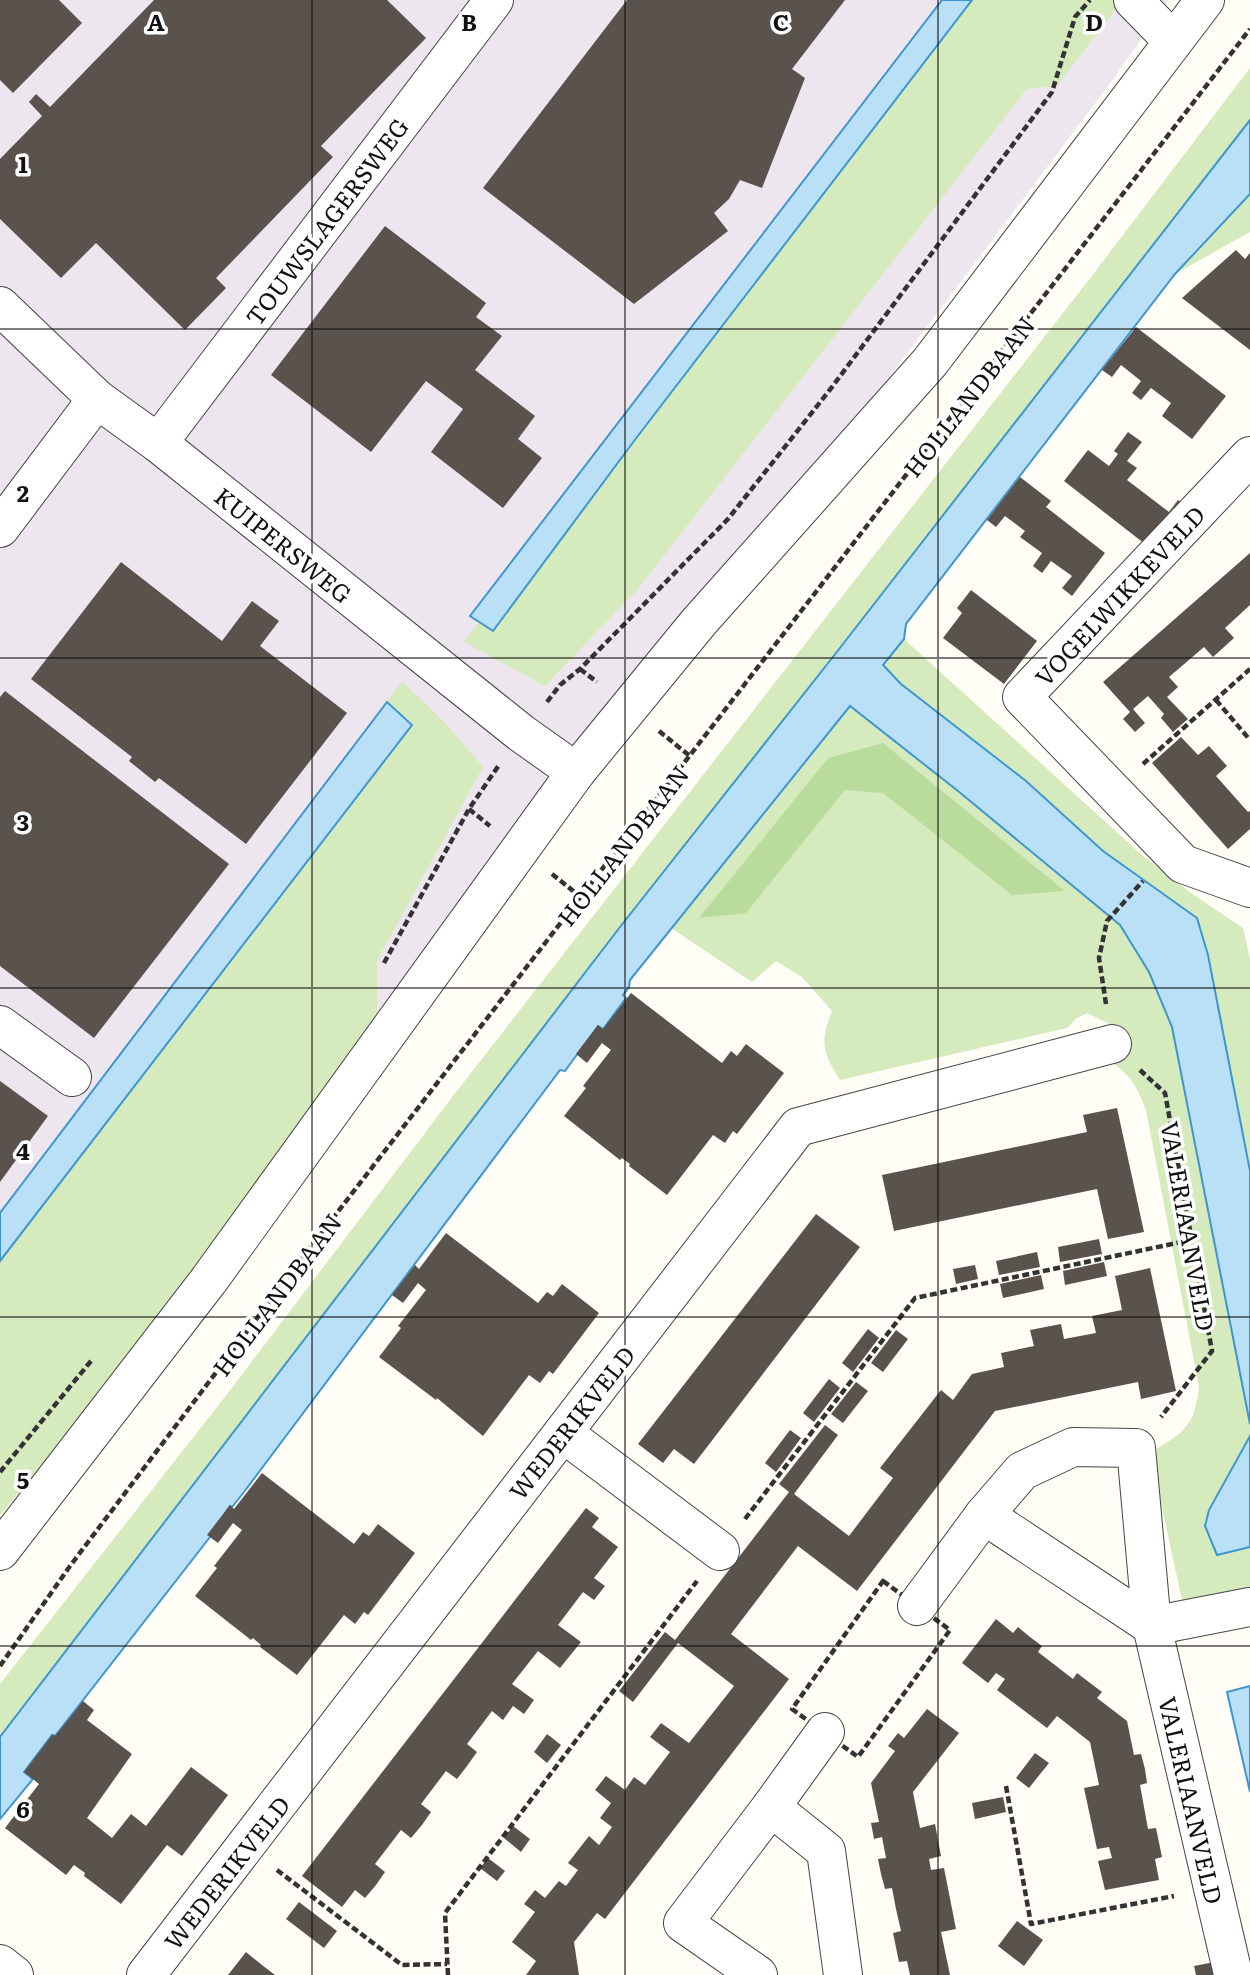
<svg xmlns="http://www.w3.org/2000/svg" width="1250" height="1975" font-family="Literata,serif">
<rect width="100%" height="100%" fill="#fffdf5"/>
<!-- industrial -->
<polygon fill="#eee6ef" points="0,0 1169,0 1114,78 355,1088 0,1515"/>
<!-- green -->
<g fill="#d5ebbd">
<polygon points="972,0 1123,0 1057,86 1027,89 638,589 545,686 464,642 479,622 493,630 634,441"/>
<polygon points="1250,68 1250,120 836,653 620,927 0,1737 0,1684 228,1393 453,1096 1091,277"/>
<polygon points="1250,194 1250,232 1175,274"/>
<polygon points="904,639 1142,855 1191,893 1243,928 1250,959 1250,1171 1208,955 1197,918 1103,851 1026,781 901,684 883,665"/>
<polygon points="402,681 448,726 483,767 377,961 377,1020 149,1335 0,1515 0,1261 411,726 387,702"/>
<path d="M850 706 958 791 1120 926 1149 972 1172 1027 1250 1424V1436L1244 1450 1209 1510 1217 1554 1250 1547V1589L1189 1604 1182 1600 1150 1453C1184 1432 1194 1428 1199 1387L1146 1110C1138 1089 1131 1075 1112 1063L1118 1028 1087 1013 1077 1018 1067 1028 840 1080C822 1052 820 1041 832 1011L802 977 776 961 752 982 671 928Z"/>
</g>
<!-- forest -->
<polygon fill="#b9dc9c" points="883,743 1065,891 1012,895 883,793 845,790 746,913 699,918 828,758"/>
<!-- water -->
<g fill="#b9e0f7" stroke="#3f96cf" stroke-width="2">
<polygon points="942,0 972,0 634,441 493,631 470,616"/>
<polygon points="1250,120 1250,194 1175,274 906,624 904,639 883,665 901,684 1026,781 1103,851 1197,918 1208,955 1250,1171 1250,1424 1172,1027 1149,972 1120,925 958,791 850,706 630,980 629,987 623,995 626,998 603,1029 598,1026 565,1071 560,1070 244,1492 232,1507 230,1506 210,1537 55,1736 52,1735 24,1772 33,1779 0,1819 0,1737 620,927 836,653"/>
<polygon points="387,702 412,725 0,1261 0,1213"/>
<polygon points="1250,1436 1250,1547 1217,1555 1205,1526 1209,1510"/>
<polygon points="1250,1686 1250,1792 1227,1692"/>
</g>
<!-- building -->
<g fill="#5a524d">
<polygon points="0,0 59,0 82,23 13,93 0,80"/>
<polygon points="154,0 387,0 426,38 321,146 333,157 216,278 226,288 185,330 96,243 61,278 0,219 0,159 42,116 29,102 36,94 50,107"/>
<polygon points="627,0 845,0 792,69 805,78 762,188 740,180 729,199 714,213 728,231 634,304 483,188"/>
<polygon points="385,226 486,303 476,317 502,336 475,370 535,416 518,439 542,458 503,508 431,452 463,409 426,381 371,452 271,375"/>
<polygon points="1236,250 1245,259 1250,253 1250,350 1182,298"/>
<polygon points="1136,327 1226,396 1192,439 1162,416 1171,403 1151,388 1141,400 1132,393 1141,381 1121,365 1112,377 1102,370"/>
<polygon points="1128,432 1142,442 1127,461 1137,468 1127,480 1169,512 1178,500 1188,507 1154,551 1064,481 1088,450 1109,466 1118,454 1114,451"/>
<polygon points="1020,477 1051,501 1046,507 1105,553 1072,596 1062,588 1072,576 1051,561 1042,573 1033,566 1042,553 1020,537 1025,531 1005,516 996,527 987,520"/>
<polygon points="1250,553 1250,605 1225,628 1234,638 1213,657 1204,647 1169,677 1178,687 1167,697 1188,719 1173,732 1161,718 1164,714 1148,696 1133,709 1145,723 1135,732 1123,719 1130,712 1103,682"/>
<polygon points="121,562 222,641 252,601 279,621 260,646 347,713 246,844 159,778 155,782 129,761 132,757 31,679"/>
<polygon points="971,590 1037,641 1004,684 943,638 962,613 957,608"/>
<polygon points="5,691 229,864 94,1038 0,966 0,697"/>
<polygon points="1181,737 1198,755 1209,746 1227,766 1216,776 1248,812 1250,811 1250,829 1228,849 1152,763"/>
<polygon points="631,993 722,1063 731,1051 737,1056 746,1044 784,1073 737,1134 733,1131 725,1143 713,1135 667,1195 629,1166 630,1164 622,1158 620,1160 564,1116 586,1088 583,1086 611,1050 602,1043 587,1063 576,1054 598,1025 603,1029"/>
<polygon points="0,1081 48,1116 0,1182"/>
<polygon points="1117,1108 1144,1232 1108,1239 1097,1189 894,1231 882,1175 1087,1132 1083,1115"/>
<polygon points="816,1214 860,1247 694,1464 674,1449 663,1463 638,1444"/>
<polygon points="446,1233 538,1303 547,1292 553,1296 562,1284 599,1313 553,1374 549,1371 540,1383 529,1375 483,1436 437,1398 436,1400 379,1357 401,1328 398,1326 426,1290 418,1283 403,1303 392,1295 415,1265 419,1269"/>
<polygon points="1099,1239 1102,1254 1060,1262 1058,1247"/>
<polygon points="1037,1252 1040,1267 999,1275 996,1261"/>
<polygon points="1104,1262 1107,1276 1065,1285 1063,1271"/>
<polygon points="975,1265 978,1279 956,1284 953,1269"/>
<polygon points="1150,1268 1176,1391 1141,1399 1138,1382 995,1411 857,1591 798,1546 731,1634 789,1679 605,1919 597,1913 574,1942 579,1975 526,1975 536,1961 512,1942 535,1912 524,1904 535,1890 545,1898 559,1881 566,1886 578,1870 568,1863 589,1836 599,1845 612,1827 600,1818 611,1803 595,1790 606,1776 625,1790 634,1777 645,1785 670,1752 650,1737 661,1723 689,1743 734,1686 678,1643 633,1702 619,1691 665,1632 675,1640 789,1492 779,1484 825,1425 838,1435 794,1494 849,1536 893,1478 880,1468 941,1390 953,1400 972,1374 1004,1367 1001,1353 1034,1346 1030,1330 1061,1324 1064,1339 1096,1333 1092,1316 1122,1310 1115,1276"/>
<polygon points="1041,1275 1044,1289 1003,1298 1000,1284"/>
<polygon points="868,1329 879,1338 853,1372 842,1363"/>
<polygon points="896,1330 908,1339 883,1372 871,1363"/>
<polygon points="829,1379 840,1388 814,1422 803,1413"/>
<polygon points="856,1382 868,1391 843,1423 831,1414"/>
<polygon points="790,1430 801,1438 776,1472 765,1463"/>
<polygon points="262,1473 354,1544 363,1532 369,1536 378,1524 415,1553 368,1615 364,1612 355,1624 344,1615 297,1675 260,1647 261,1645 253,1638 251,1640 195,1596 217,1568 214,1566 242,1530 233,1523 218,1543 207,1535 230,1505 234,1509"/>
<polygon points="586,1508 599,1518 592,1527 618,1547 594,1578 605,1586 594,1600 583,1592 558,1625 581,1642 560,1668 538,1651 512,1684 534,1700 524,1714 513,1706 503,1720 492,1711 467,1744 477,1752 467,1766 457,1779 446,1771 421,1804 431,1812 422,1825 411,1838 401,1830 375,1864 385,1872 376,1885 365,1898 355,1890 342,1907 302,1876"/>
<polygon points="996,1619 1013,1633 1018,1627 1030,1637 1042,1646 1038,1652 1073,1679 1077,1673 1102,1692 1097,1698 1127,1721 1134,1755 1141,1754 1145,1769 1147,1783 1140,1785 1148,1829 1156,1828 1162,1857 1155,1859 1159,1880 1105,1890 1098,1861 1112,1858 1109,1847 1097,1849 1084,1788 1099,1785 1090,1742 1057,1716 1047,1728 997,1690 1005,1679 996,1673 988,1683 962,1663"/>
<polygon points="83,1701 94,1710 87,1720 132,1754 87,1818 112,1838 131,1814 146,1826 191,1767 228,1795 182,1856 167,1845 121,1904 84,1876 85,1873 74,1865 66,1875 5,1828 39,1784 24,1772 53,1734 55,1736"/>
<polygon points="927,1709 959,1733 913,1792 920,1828 935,1824 941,1856 929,1859 931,1870 944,1868 956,1929 941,1932 950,1975 910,1975 907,1961 899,1962 893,1933 901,1931 896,1909 892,1888 885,1889 881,1874 878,1859 886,1858 882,1837 874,1839 871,1823 879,1822 871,1783 895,1751 888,1746 898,1733 904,1738"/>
<polygon points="547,1734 561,1745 547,1763 534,1752"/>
<polygon points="1035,1753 1049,1763 1029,1788 1016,1778"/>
<polygon points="1003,1797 1006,1812 975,1819 972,1803"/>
<polygon points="513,1826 530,1839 521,1852 504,1838"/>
<polygon points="488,1858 505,1871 497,1881 480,1868"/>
<polygon points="299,1902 337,1931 324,1948 286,1919"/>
<polygon points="1017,1921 1043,1940 1024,1966 998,1946"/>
<polygon points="246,1952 262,1965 275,1975 228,1975"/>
<polygon points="1225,1960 1229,1975 1196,1975 1194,1966"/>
</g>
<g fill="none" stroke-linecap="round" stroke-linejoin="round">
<defs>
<g id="minor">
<polyline points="1133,0 1173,41"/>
<polyline points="0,306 97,399 158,443 521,733 576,772"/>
<polyline points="158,443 494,0"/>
<polyline points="1250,456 1022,697 1183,864 1250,888"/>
<polyline points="0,528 97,399"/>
<polyline points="0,1025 72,1077"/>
<polyline points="563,1433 720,1551"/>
<polyline points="984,1515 1152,1626 1250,1607"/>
<polyline points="0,1551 209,1280 576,772 698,623 930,362 1205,0"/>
<polyline points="917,1606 984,1515 1022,1471 1073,1447 1136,1448 1152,1626 1233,1974"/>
<polyline points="825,1732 771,1807 826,1851 843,1975"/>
<polyline points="0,1964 14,1975"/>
<polyline points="146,1975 798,1127 1112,1044"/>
<polyline points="758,1975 683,1923 771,1807"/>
</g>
</defs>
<!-- minor casing -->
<use href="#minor" stroke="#444" stroke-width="40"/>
<!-- path -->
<g stroke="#333" stroke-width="4.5" stroke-dasharray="7 3.5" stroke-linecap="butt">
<polyline points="580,669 597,682"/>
<polyline points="1216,700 1250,740"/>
<polyline points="547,702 560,685 580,669 728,519 832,387 1052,92 1075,17 1090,0"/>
<polyline points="659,731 691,757"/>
<polyline points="1143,764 1250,669"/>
<polyline points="469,809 490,826"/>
<polyline points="552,874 582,898"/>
<polyline points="384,963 469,809 499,765"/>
<polyline points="1106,1004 1099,958 1107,921 1143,881"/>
<polyline points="1140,1070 1165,1093 1212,1351 1161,1417"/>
<polyline points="0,1472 91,1361"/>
<polyline points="745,1519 915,1298 1191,1240"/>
<polygon points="883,1581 950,1630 858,1757 792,1709"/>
<polyline points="0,1666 70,1566 313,1244 1250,29"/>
<polyline points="1006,1786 1031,1924 1174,1896"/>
<polyline points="277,1870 402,1965 447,1964"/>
<polyline points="448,1975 445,1913 697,1581"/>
</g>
<!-- minor -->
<use href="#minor" stroke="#fff" stroke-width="38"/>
</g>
<!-- grid -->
<path fill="none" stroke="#111" stroke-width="2" stroke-opacity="0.55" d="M312 0V1975M625 0V1975M938 0V1975M0 329H1250M0 658H1250M0 988H1250M0 1317H1250M0 1646H1250"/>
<g text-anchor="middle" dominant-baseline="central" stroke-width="7" stroke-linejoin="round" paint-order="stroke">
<!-- street labels -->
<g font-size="24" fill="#111" stroke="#fff">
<text transform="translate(326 221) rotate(-53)">TOUWSLAGERSWEG</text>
<text transform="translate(968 396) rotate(-52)">HOLLANDBAAN</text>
<text transform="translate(284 544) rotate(39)">KUIPERSWEG</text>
<text transform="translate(1119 595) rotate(-47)">VOGELWIKKEVELD</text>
<text transform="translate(622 845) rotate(-52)">HOLLANDBAAN</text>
<text transform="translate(1189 1226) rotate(80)">VALERIAANVELD</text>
<text transform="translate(276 1294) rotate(-53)">HOLLANDBAAN</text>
<text transform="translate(571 1422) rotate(-52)">WEDERIKVELD</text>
<text transform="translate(1192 1800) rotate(77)">VALERIAANVELD</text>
<text transform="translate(226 1872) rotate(-52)">WEDERIKVELD</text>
</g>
</g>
<g font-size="23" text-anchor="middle" font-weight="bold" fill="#111" stroke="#fff" stroke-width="7" stroke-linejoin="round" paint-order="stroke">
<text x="156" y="31">A</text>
<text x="469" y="31">B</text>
<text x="781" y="31">C</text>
<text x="1094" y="31">D</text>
<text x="23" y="173">1</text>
<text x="23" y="502">2</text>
<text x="23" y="831">3</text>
<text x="23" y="1160">4</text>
<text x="23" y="1489">5</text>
<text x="23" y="1818">6</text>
</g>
</svg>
